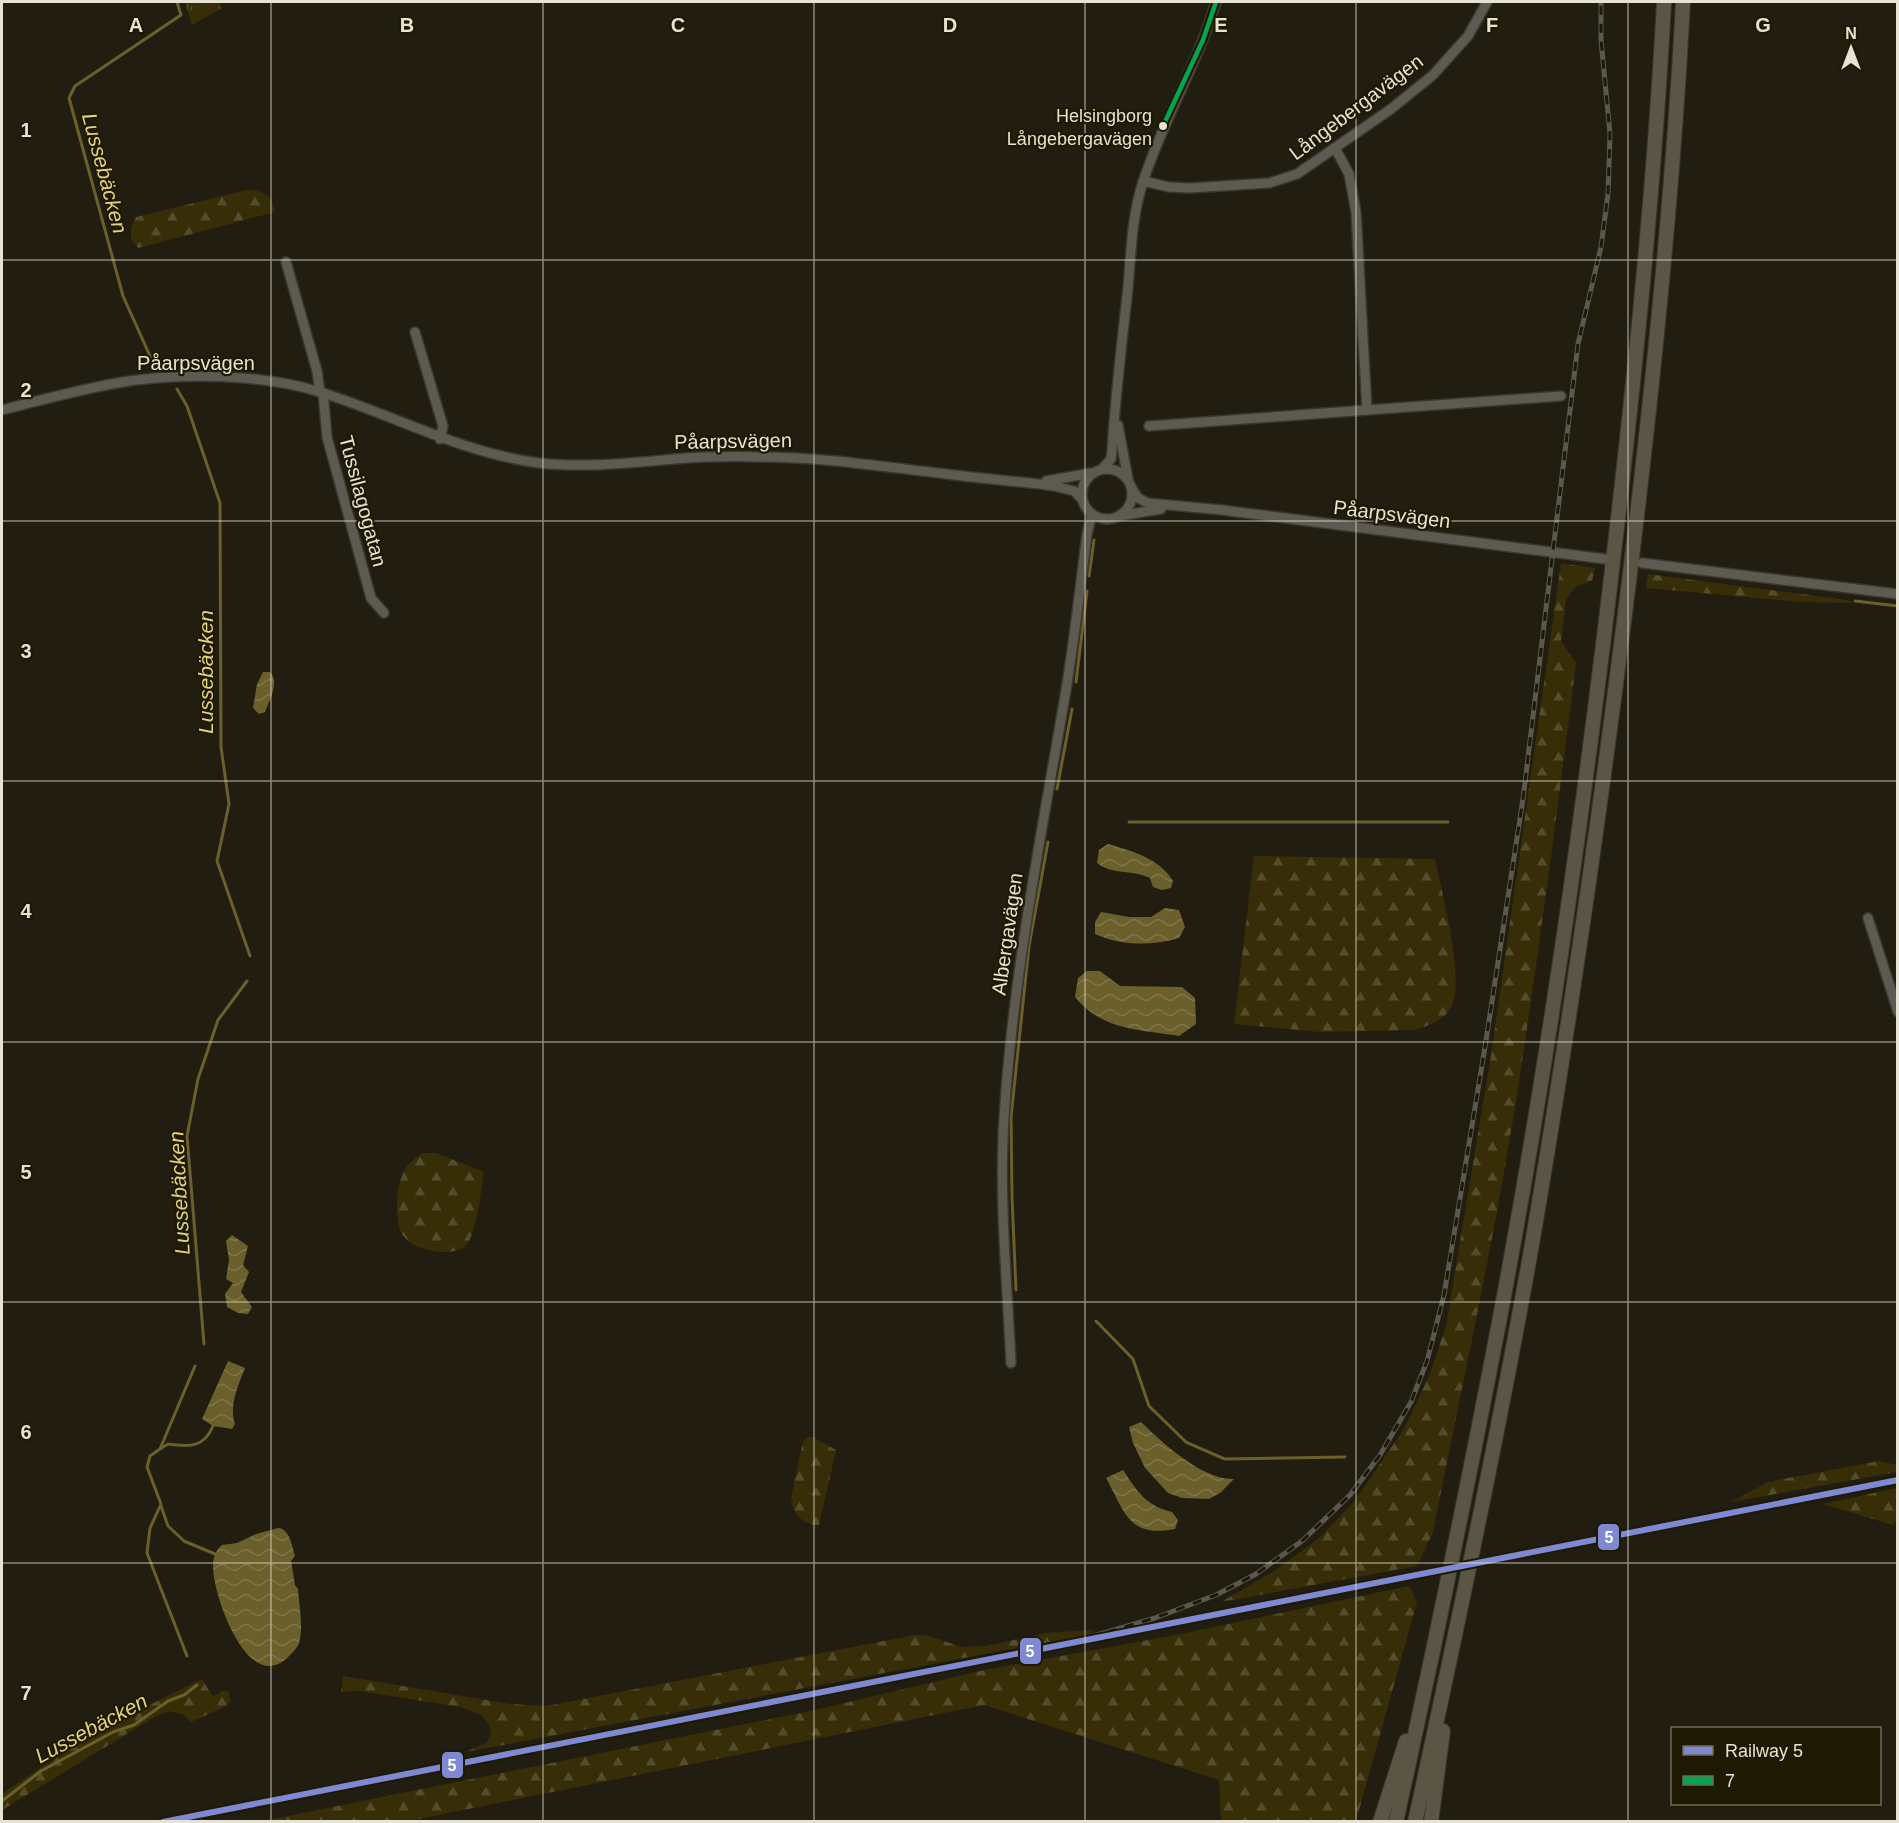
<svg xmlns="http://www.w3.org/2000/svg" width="1899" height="1823" font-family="Arial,sans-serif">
<defs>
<pattern id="grass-tufts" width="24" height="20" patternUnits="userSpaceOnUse" patternTransform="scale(1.5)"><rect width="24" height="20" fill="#372e08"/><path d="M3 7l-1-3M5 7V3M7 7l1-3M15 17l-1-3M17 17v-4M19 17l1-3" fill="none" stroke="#544c2b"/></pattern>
<pattern id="forest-firs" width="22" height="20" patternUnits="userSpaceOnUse" patternTransform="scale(1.5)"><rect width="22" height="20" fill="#372e08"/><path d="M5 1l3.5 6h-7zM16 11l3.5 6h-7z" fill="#544c2b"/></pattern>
<pattern id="water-waves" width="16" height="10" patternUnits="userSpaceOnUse" patternTransform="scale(1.5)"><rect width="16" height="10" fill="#6b5f2c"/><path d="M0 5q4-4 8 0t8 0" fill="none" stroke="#80764a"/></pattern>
</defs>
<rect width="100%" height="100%" fill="#211e11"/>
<!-- grass -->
<polygon fill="url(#grass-tufts)" points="185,2 219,2 222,8 192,25"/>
<!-- forest -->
<g fill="url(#forest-firs)">
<polygon points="247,190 256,190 271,198 275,212 138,248 131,239 131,227 136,217"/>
<path d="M1561 563 1595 568 1592 581 1575 587 1566 600 1561 641 1576 663C1558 807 1539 951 1517 1095 1494 1241 1462 1386 1433 1532L1417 1566 1221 1602 1273 1572 1318 1539 1353 1503 1404 1429 1429 1376 1446 1326 1492 1049Z"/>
<polygon points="1648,574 1847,600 1854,603 1802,602 1646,588"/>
<path d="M1254 856 1435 859C1441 890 1467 984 1450 1009 1443 1021 1427 1026 1415 1030L1320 1032 1234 1024Z"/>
<path d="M423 1153H436L484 1172C481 1190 477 1229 468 1243 456 1260 412 1251 402 1234 395 1221 396 1189 402 1176 406 1165 414 1159 423 1153Z"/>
<path d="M808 1437H813L836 1450 819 1525C802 1525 792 1513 791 1498L803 1441Z"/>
<polygon points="1879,1461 1897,1465 1897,1472 1731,1502 1768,1482"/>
<polygon points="1897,1488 1897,1518 1893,1525 1823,1504"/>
<polygon points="1409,1586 1417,1602 1356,1821 1221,1821 1219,1780 984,1705 409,1821 263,1821 815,1710 984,1670 1181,1634"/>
<polygon points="1092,1630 1091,1634 466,1752 486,1743 491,1735 489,1724 481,1715 461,1707 359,1691 341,1692 343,1676 510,1704 547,1706 915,1635 929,1636 962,1647 986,1646 1046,1633"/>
<path d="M202 1679 213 1697 222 1691H228L231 1701 226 1706 191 1722 184 1715 169 1711 153 1718 2 1810V1794C64 1750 133 1712 202 1679Z"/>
</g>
<!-- water -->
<g fill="url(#water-waves)">
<path d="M263 672H270C280 682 269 701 265 712L259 714 253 708 257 684Z"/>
<path d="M1108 844C1132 851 1159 858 1173 881L1171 888 1162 890 1153 887 1150 878C1130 869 1112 875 1097 863L1099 850Z"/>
<path d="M1165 908 1179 910 1185 927 1179 938C1151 946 1121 946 1095 934V922L1101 912 1129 917H1151Z"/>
<path d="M1087 971H1100L1120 986 1182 987 1195 998 1196 1024 1179 1036C1138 1029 1103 1031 1075 997L1078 978Z"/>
<polygon points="232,1235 248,1246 243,1265 249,1272 241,1292 252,1307 248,1314 238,1313 227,1307 225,1294 233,1283 226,1279 229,1260 226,1241"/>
<path d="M228 1361 245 1368C238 1386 229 1405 235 1424L232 1429 213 1426 202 1419Z"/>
<path d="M1141 1422C1163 1443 1202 1480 1234 1479L1220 1493 1209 1499 1182 1498 1168 1493 1145 1468 1133 1443 1129 1427Z"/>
<path d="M1123 1470C1137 1491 1146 1506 1172 1512L1178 1520 1175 1529C1128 1538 1125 1512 1106 1478Z"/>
<path d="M278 1528C290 1529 292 1546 295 1556L291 1561 295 1585 298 1589C299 1605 303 1623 300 1639 299 1647 292 1653 287 1658 247 1695 212 1593 213 1565 213 1557 216 1550 222 1545L237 1543 256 1534Z"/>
</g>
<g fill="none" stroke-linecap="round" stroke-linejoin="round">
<!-- stream -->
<g stroke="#6b5f2c" stroke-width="3">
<polyline points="155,367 123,296 69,98 75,86 181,15 177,2"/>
<polyline points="177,389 187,406 220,503 221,747 229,804 217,861 250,956"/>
<polyline points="1089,576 1094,540"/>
<polyline points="1855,601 1898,606"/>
<polyline points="1076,682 1087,591"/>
<polyline points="1057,789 1072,709"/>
<polyline points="1129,822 1448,822"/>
<polyline points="1016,1290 1012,1198 1011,1117 1029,946 1048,842"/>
<polyline points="1096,1321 1133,1359 1149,1406 1186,1442 1225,1459 1345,1457"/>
<polyline points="204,1344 187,1136 198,1079 218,1020 247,981"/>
<path d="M160 1449 168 1444C189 1447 204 1448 213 1426"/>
<polyline points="161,1506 168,1526 184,1541 215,1554"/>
<polyline points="187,1656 147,1553 150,1528 161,1504 147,1467 150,1456 160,1449 195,1366"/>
<polyline points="2,1801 41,1771 113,1732 134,1725 168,1701 184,1695 197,1685"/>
</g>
<defs>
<g id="minor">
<polyline points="1335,148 1349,174 1356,212 1367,410 1561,396"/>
<polyline points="1143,181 1169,187 1190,188 1269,183 1297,174 1391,109 1433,75 1468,36 1487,2"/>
<polyline points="286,262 317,371 320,392"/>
<polyline points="415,332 443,426 440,439"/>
<polyline points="323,393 327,437 371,598 384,613"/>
<path d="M2 410C40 400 78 390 117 383 177 372 262 374 320 392 394 415 461 453 539 463 584 468 629 463 674 459 702 457 731 456 760 457 823 457 885 467 947 474 983 479 1019 481 1054 486L1074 491 1082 499"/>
<polyline points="1118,425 1128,479"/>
<polyline points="1149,426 1367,410"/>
<path d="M1102 469 1111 459 1112 452C1115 397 1122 342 1128 288 1131 252 1132 213 1144 179 1164 118 1198 63 1216 2"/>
<circle cx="1107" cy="494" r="25"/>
<polyline points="1046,481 1091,473"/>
<polyline points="1131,487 1138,498 1148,503 1222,510 1605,559"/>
<polyline points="1119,516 1161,509"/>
<polyline points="1642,563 1898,594"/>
<polyline points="1868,918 1898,1012"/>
<path d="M1011 1363C1007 1282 999 1199 1004 1118 1013 975 1041 837 1065 696 1074 643 1080 588 1087 534L1092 514"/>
</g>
<g id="highway">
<polyline points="1380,1822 1406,1741"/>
<path d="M1396 1822C1430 1668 1462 1514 1492 1359 1546 1081 1586 799 1618 518 1638 346 1655 174 1664 2"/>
<path d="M1415 1822C1456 1632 1497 1441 1531 1250 1566 1046 1596 842 1622 637 1649 426 1672 214 1683 2"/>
<polyline points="1431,1822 1443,1731"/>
</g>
</defs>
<!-- minor casing -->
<use href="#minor" stroke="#3b372e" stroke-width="12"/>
<!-- highway casing -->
<use href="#highway" stroke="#3b372e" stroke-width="16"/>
<!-- minor -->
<use href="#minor" stroke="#5d5b51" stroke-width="9"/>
<!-- highway -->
<use href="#highway" stroke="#5a5544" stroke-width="14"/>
<defs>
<g id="rail">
<polyline points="1073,1642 1155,1618 1216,1595 1256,1574 1302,1541 1350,1495 1380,1455 1411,1402 1427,1361 1444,1295 1485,1047 1523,799 1578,344 1601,247 1608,194 1610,134 1601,40 1601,2"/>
<polyline points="192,1822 200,1820"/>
</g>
</defs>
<!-- rail casing -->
<use href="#rail" stroke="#5b594f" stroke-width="5"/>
<!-- rail -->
<use href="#rail" stroke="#1e1902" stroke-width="3" stroke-dasharray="9" stroke-linecap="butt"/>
<defs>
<polyline id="bus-1" points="1163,126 1203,40 1216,2"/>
</defs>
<!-- bus-1 casing -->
<use href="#bus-1" stroke="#1e1902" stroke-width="9"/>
<!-- bus-1 -->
<use href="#bus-1" stroke="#00a650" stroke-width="4.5"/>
<defs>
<polyline id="rail-1" points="163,1822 1898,1480"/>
</defs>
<!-- rail-1 casing -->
<use href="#rail-1" stroke="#1e1902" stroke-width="10"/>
<!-- rail-1 -->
<use href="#rail-1" stroke="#7f88d2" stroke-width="6"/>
</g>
<!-- grid -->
<path fill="none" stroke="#e6e2d4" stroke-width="1.5" stroke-opacity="0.55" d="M271 2V1822M543 2V1822M814 2V1822M1085 2V1822M1356 2V1822M1628 2V1822M2 260H1898M2 521H1898M2 781H1898M2 1042H1898M2 1302H1898M2 1563H1898"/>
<!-- markers -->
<circle fill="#e6e2d4" stroke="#1e1902" stroke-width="2" cx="1163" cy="126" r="5"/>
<g text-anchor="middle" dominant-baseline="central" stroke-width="4.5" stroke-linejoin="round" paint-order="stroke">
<!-- bus labels -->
<g font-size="18" fill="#e6e2d4" stroke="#1e1902" text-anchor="end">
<text x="1152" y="116">Helsingborg<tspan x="1152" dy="23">Långebergavägen</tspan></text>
</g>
<!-- street labels -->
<g font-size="20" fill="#e6e2d4" stroke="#1e1902">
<text transform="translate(1356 107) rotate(-37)">Långebergavägen</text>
<text x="196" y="363">Påarpsvägen</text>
<text transform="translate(733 441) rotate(-1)">Påarpsvägen</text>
<text transform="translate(363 501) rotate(75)">Tussilagogatan</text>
<text transform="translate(1392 514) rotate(7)">Påarpsvägen</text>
<text transform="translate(1007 934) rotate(-82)">Albergavägen</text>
</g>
<!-- water labels -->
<g font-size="21" font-style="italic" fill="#e5d27e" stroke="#1e1902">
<text transform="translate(105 173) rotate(75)">Lussebäcken</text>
<text transform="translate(205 672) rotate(-90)">Lussebäcken</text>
<text transform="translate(179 1193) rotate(-93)">Lussebäcken</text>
<text transform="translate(91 1728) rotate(-28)">Lussebäcken</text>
</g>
</g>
<g font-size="20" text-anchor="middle" font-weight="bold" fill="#e6e2d4" stroke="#1e1902" stroke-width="4.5" stroke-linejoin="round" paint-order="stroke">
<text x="136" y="32">A</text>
<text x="407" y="32">B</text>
<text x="678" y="32">C</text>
<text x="950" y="32">D</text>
<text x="1221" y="32">E</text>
<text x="1492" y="32">F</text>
<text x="1763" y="32">G</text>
<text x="26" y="137">1</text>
<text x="26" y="397">2</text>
<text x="26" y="658">3</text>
<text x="26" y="918">4</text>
<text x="26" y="1179">5</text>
<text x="26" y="1439">6</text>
<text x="26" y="1700">7</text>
</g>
<g stroke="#1e1902" stroke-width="2">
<rect x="1597" y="1523" width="23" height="28" rx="6" fill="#7f88d2"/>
<rect x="1019" y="1637" width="23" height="28" rx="6" fill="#7f88d2"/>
<rect x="441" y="1751" width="23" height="28" rx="6" fill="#7f88d2"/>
</g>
<g font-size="16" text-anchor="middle" font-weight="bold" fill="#fff">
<text x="1609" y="1543">5</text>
<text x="1030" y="1657">5</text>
<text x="452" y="1771">5</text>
</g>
<!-- border -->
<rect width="1899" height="1823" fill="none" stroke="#e6e2d4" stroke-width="6"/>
<!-- legend -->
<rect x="1671" y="1727" width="210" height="78" fill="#1e1902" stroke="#6e6956" stroke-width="1.5"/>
<rect x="1683" y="1746" width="30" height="9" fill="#7f88d2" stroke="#6e6956" stroke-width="1.5"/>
<text x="1725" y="1757" font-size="18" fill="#e6e2d4">Railway 5</text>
<rect x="1683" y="1776" width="30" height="9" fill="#00a650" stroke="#6e6956" stroke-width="1.5"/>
<text x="1725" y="1787" font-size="18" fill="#e6e2d4">7</text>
<!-- north arrow -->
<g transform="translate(1851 48)" stroke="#1e1902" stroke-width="4.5" paint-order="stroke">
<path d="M0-4.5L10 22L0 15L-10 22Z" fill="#e6e2d4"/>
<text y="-9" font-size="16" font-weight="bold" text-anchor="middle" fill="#e6e2d4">N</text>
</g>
</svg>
